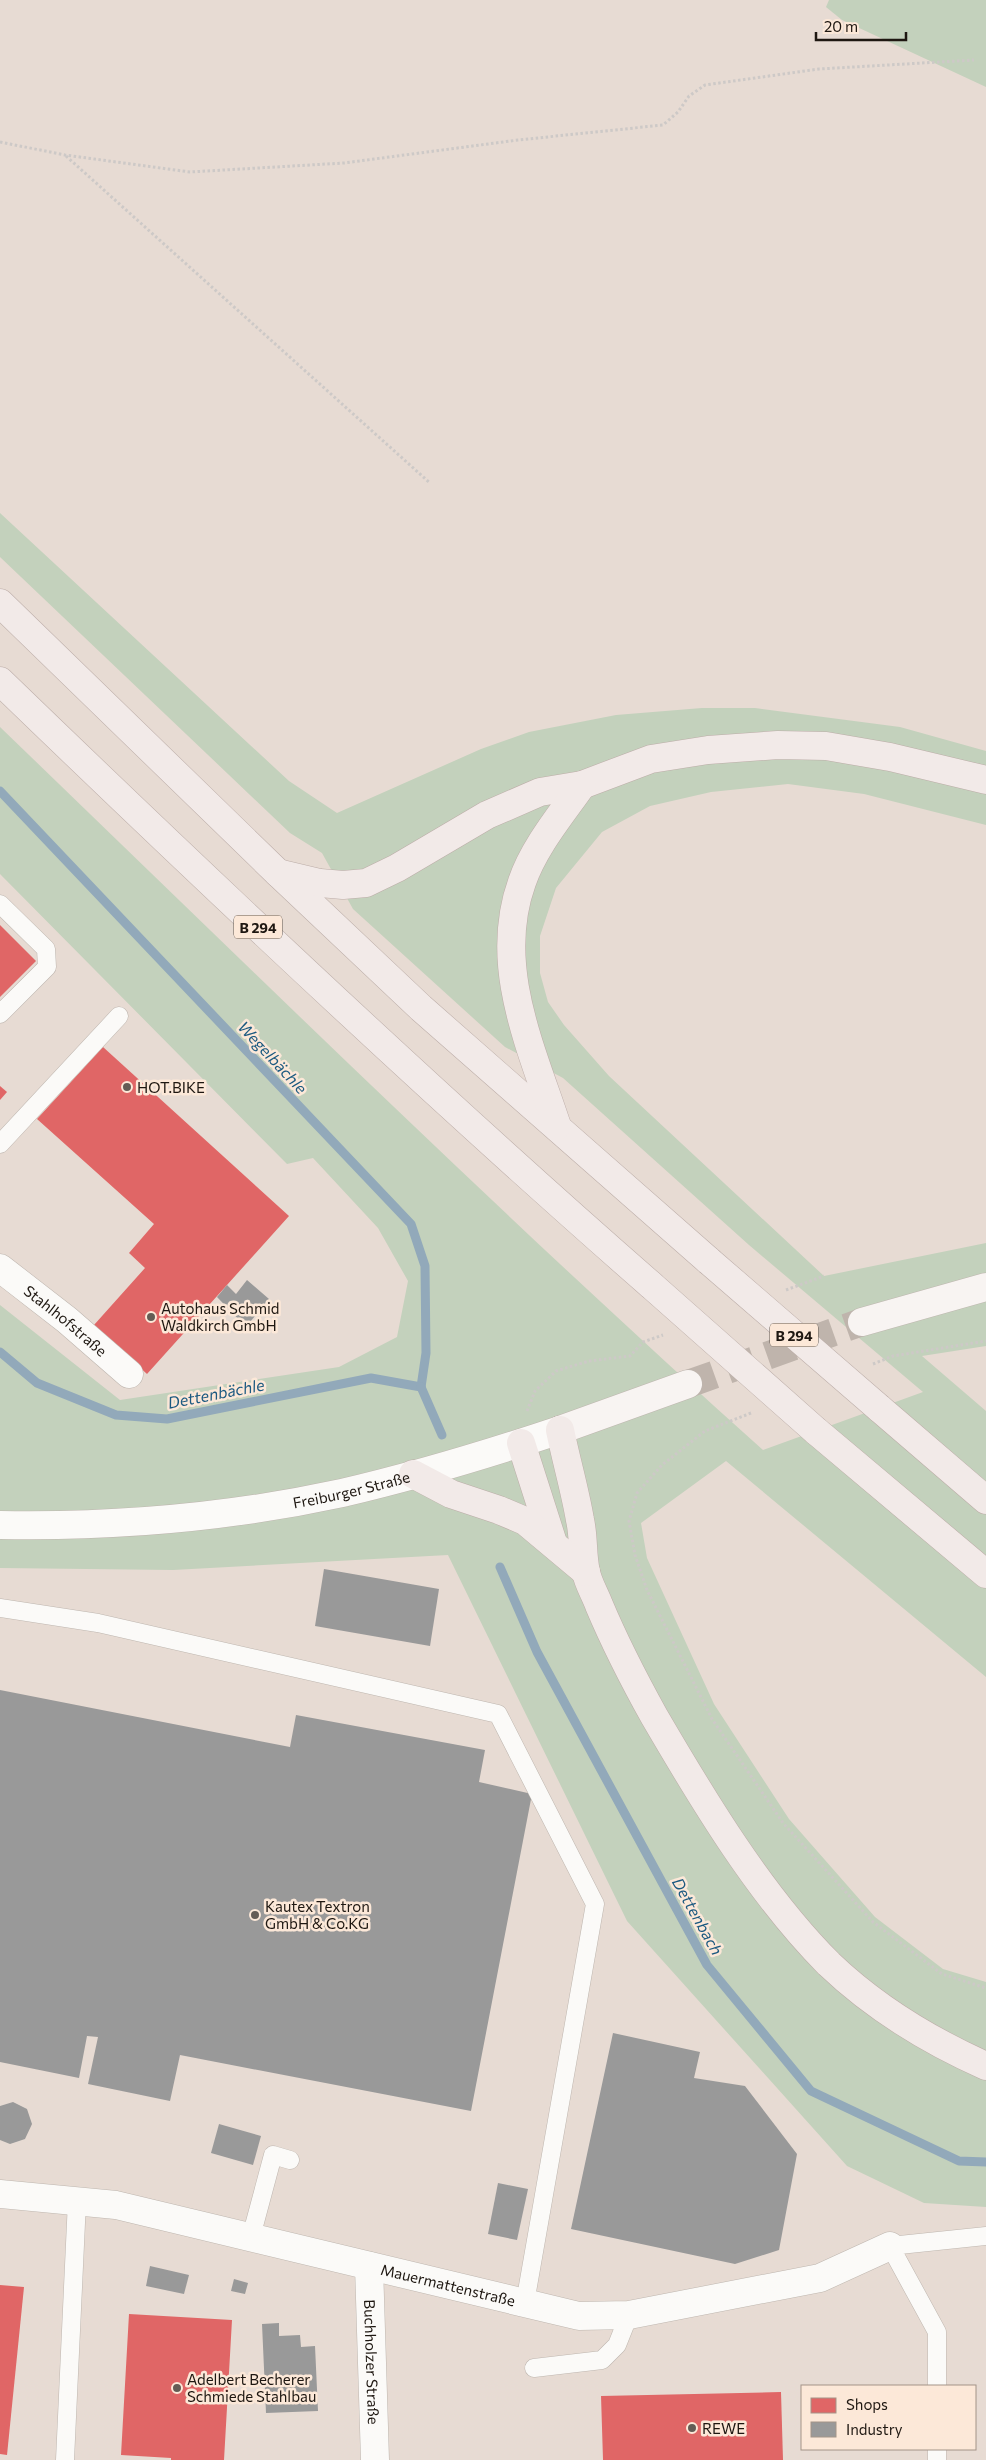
<svg xmlns="http://www.w3.org/2000/svg" width="986" height="2460" font-family="Commissioner,sans-serif">
<rect width="100%" height="100%" fill="#e7dbd3"/>
<!-- green -->
<g fill="#c3d1bc">
<polygon points="829,0 986,0 986,87 842,20 826,7"/>
<path d="M0 513 289 781 337 813 481 749 529 732 616 715 702 708H755L900 727 986 751V825L864 794 788 784 711 792 650 806 602 832 556 888 540 936V973L548 1002 564 1025 609 1076 824 1276 986 1243V1346L922 1356 986 1411V1677L726 1461 641 1523 647 1558 714 1704 789 1819 875 1917 943 1969 986 1982V2207L924 2203 847 2166 627 1921 448 1555 173 1570 0 1568V1305L120 1400 339 1367 397 1337 408 1281 378 1228 313 1158 287 1164 0 874V727C252 970 502 1216 763 1450L923 1392 749 1245 563 1078 505 1047 353 909 322 853 290 833 0 557Z"/>
</g>
<!-- shops -->
<g fill="#e06666">
<polygon points="0,925 36,961 0,997"/>
<polygon points="103,1047 289,1216 147,1374 94,1325 145,1268 129,1253 154,1224 37,1119"/>
<polygon points="0,1086 7,1092 0,1100"/>
<polygon points="0,2285 24,2287 7,2455 0,2454"/>
<polygon points="129,2314 232,2320 224,2460 171,2460 171,2458 121,2455"/>
<polygon points="781,2392 783,2460 603,2460 601,2396"/>
</g>
<!-- industry -->
<g fill="#999">
<polygon points="247,1280 269,1299 246,1327 217,1297 227,1285 236,1294"/>
<polygon points="324,1569 439,1589 430,1646 315,1626"/>
<polygon points="0,1690 290,1747 296,1715 485,1750 479,1782 532,1794 471,2111 180,2055 170,2101 88,2084 98,2037 87,2036 79,2078 0,2062"/>
<polygon points="613,2033 700,2052 694,2078 745,2086 797,2154 779,2250 735,2264 571,2229"/>
<polygon points="13,2102 27,2109 32,2124 25,2139 10,2144 0,2140 0,2106"/>
<polygon points="219,2124 261,2136 253,2165 211,2153"/>
<polygon points="498,2183 528,2189 517,2240 488,2234"/>
<polygon points="150,2266 189,2275 184,2294 146,2286"/>
<polygon points="234,2279 248,2283 245,2294 231,2291"/>
<polygon points="279,2323 279,2336 300,2335 301,2347 315,2346 318,2411 266,2413 262,2324"/>
</g>
<g fill="none" stroke-linecap="round" stroke-linejoin="round">
<!-- stream -->
<g stroke="#92a9ba" stroke-width="9">
<polyline points="0,791 411,1224 425,1266 426,1353 421,1387"/>
<polyline points="0,1352 37,1383 116,1415 167,1419 371,1378 421,1387"/>
<polyline points="421,1387 442,1435"/>
<polyline points="500,1567 537,1652 707,1965 811,2091 959,2161 986,2162"/>
</g>
<!-- secondary-tunnel -->
<polyline stroke="#bfb4ac" stroke-width="28" stroke-dasharray="28 14" stroke-linecap="butt" points="688,1384 862,1322"/>
<defs>
<g id="service">
<polyline points="0,904 46,949 47,967 0,1014"/>
<polyline points="0,1144 119,1016"/>
<polyline points="0,1608 98,1623 498,1714 595,1904 525,2303"/>
<polyline points="251,2237 273,2155 290,2160"/>
<polyline points="534,2368 602,2360 617,2345 629,2315"/>
<polyline points="937,2386 937,2332 890,2246 986,2236"/>
<polyline points="937,2449 937,2460"/>
<polyline points="65,2460 77,2201"/>
</g>
<g id="minor">
<path id="s1" d="M0 1268 67 1320 129 1374"/>
<path id="s2" d="M0 2194 116 2205 579 2316 629 2315 820 2278 890 2246"/>
<path id="s3" d="M369 2266 375 2460"/>
</g>
<g id="tertiary">
<path id="s4" d="M0 1525C113 1527 231 1517 342 1493 415 1476 488 1454 560 1430"/>
</g>
<g id="secondary">
<polyline points="862,1322 986,1287"/>
<polyline points="560,1430 688,1384"/>
</g>
<g id="trunk">
<polyline points="0,603 277,872 421,1008 709,1261"/>
<path d="M0 681C213 887 428 1090 651 1285"/>
<polyline points="278,873 320,883 343,885 366,883 397,868 487,815 540,792 582,785 651,759 708,750 778,745 826,746 890,757 986,780"/>
<path d="M557 1126C531 1047 492 965 522 882 534 847 561 815 582 785"/>
<polyline points="879,1408 986,1500"/>
<path d="M560 1430C566 1460 575 1490 580 1520 584 1537 582 1555 586 1572 588 1583 595 1594 599 1605 615 1643 634 1680 654 1716 703 1800 760 1895 829 1964 874 2007 930 2041 986 2066"/>
<polyline points="816,1431 986,1574"/>
<polyline points="521,1443 553,1543"/>
<polyline points="413,1474 451,1494 499,1510 525,1521 586,1572"/>
</g>
</defs>
<!-- service casing -->
<use href="#service" stroke="#beb6af" stroke-width="19"/>
<!-- minor casing -->
<use href="#minor" stroke="#beb6af" stroke-width="29"/>
<!-- tertiary casing -->
<use href="#tertiary" stroke="#beb6af" stroke-width="29"/>
<!-- secondary casing -->
<use href="#secondary" stroke="#beb6af" stroke-width="29"/>
<!-- trunk casing -->
<use href="#trunk" stroke="#bcada8" stroke-width="29"/>
<!-- path -->
<g stroke="#cdc9c7" stroke-width="3" stroke-dasharray="2.5 2.5" stroke-linecap="butt">
<polyline points="0,142 65,155 190,172 344,163 518,140 663,125 678,112 689,96 705,85 819,69 974,60"/>
<polyline points="66,156 430,483"/>
<polyline points="786,1290 824,1276"/>
<polyline points="873,1364 893,1356 986,1341"/>
<polyline points="527,1411 535,1391 556,1371 589,1361 630,1356 643,1342 663,1335"/>
<polyline points="751,1413 705,1431 662,1465 637,1493 629,1521 635,1555 647,1590 712,1719 783,1823 873,1922 942,1974 986,1988"/>
</g>
<!-- service -->
<use href="#service" stroke="#fbfaf8" stroke-width="18"/>
<!-- minor -->
<use href="#minor" stroke="#fbfaf8" stroke-width="28"/>
<!-- tertiary -->
<use href="#tertiary" stroke="#fbfaf8" stroke-width="28"/>
<!-- secondary -->
<use href="#secondary" stroke="#f8f4f2" stroke-width="28"/>
<!-- trunk -->
<use href="#trunk" stroke="#f2eae8" stroke-width="28"/>
<defs>
<g id="trunk-bridge">
<polyline points="709,1261 879,1408"/>
<polyline points="651,1285 816,1431"/>
</g>
</defs>
<!-- trunk-bridge casing -->
<use href="#trunk-bridge" stroke="#bcada8" stroke-width="29" stroke-linecap="butt"/>
<!-- trunk-bridge -->
<use href="#trunk-bridge" stroke="#f2eae8" stroke-width="28"/>
</g>
<!-- markers -->
<g fill="#645c55" stroke="#fce8d8" stroke-width="2">
<circle cx="127" cy="1087" r="5"/>
<circle cx="151" cy="1317" r="5"/>
<circle cx="255" cy="1915" r="5"/>
<circle cx="177" cy="2388" r="5"/>
<circle cx="692" cy="2428" r="5"/>
</g>
<g text-anchor="middle" dominant-baseline="central" stroke-width="5" stroke-linejoin="round" paint-order="stroke">
<!-- shield labels -->
<g fill="#fce8d8" stroke="#61564d" stroke-width="1">
<rect x="234" y="915.5" width="48" height="23" rx="4"/>
<rect x="770" y="1323.5" width="48" height="23" rx="4"/>
</g>
<g font-size="14" font-weight="bold" fill="#1e1711">
<text x="258" y="927">B 294</text>
<text x="794" y="1335">B 294</text>
</g>
<!-- poi labels -->
<g font-size="15" fill="#1e1711" stroke="#fce8d8" text-anchor="start">
<text x="137" y="1087">HOT.BIKE</text>
<text x="161" y="1308">Autohaus Schmid<tspan x="161" dy="17">Waldkirch GmbH</tspan></text>
<text x="265" y="1906">Kautex Textron<tspan x="265" dy="17">GmbH &amp; Co.KG</tspan></text>
<text x="187" y="2379">Adelbert Becherer<tspan x="187" dy="17">Schmiede Stahlbau</tspan></text>
<text x="702" y="2428">REWE</text>
</g>
<!-- street labels -->
<g font-size="15" fill="#1e1711" stroke="#fce8d8">
<text stroke="none"><textPath href="#s1" startOffset="84">Stahlhofstraße</textPath></text>
<text stroke="none"><textPath href="#s4" startOffset="354">Freiburger Straße</textPath></text>
<text stroke="none"><textPath href="#s2" startOffset="458">Mauermattenstraße</textPath></text>
<text stroke="none"><textPath href="#s3" startOffset="96">Buchholzer Straße</textPath></text>
</g>
<!-- water labels -->
<g font-size="16" font-style="italic" fill="#1b5980" stroke="#fce8d8">
<text transform="translate(273 1057) rotate(47)">Wegelbächle</text>
<text transform="translate(216 1393) rotate(-11)">Dettenbächle</text>
<text transform="translate(698 1916) rotate(61)">Dettenbach</text>
</g>
</g>
<!-- legend -->
<rect x="801" y="2385" width="175" height="65" fill="#fce8d8" stroke="#a39488"/>
<rect x="811" y="2398" width="25" height="15" fill="#e06666" stroke="#a39488"/>
<text x="846" y="2410" font-size="15" fill="#1e1711">Shops</text>
<rect x="811" y="2422" width="25" height="15" fill="#999999" stroke="#a39488"/>
<text x="846" y="2435" font-size="15" fill="#1e1711">Industry</text>
<!-- scale -->
<path d="M816 32v8h90v-8" fill="none" stroke="#1e1711" stroke-width="2.5"/>
<text x="824" y="32" font-size="15" fill="#1e1711" stroke="#fce8d8" stroke-width="4" paint-order="stroke">20 m</text>
</svg>
